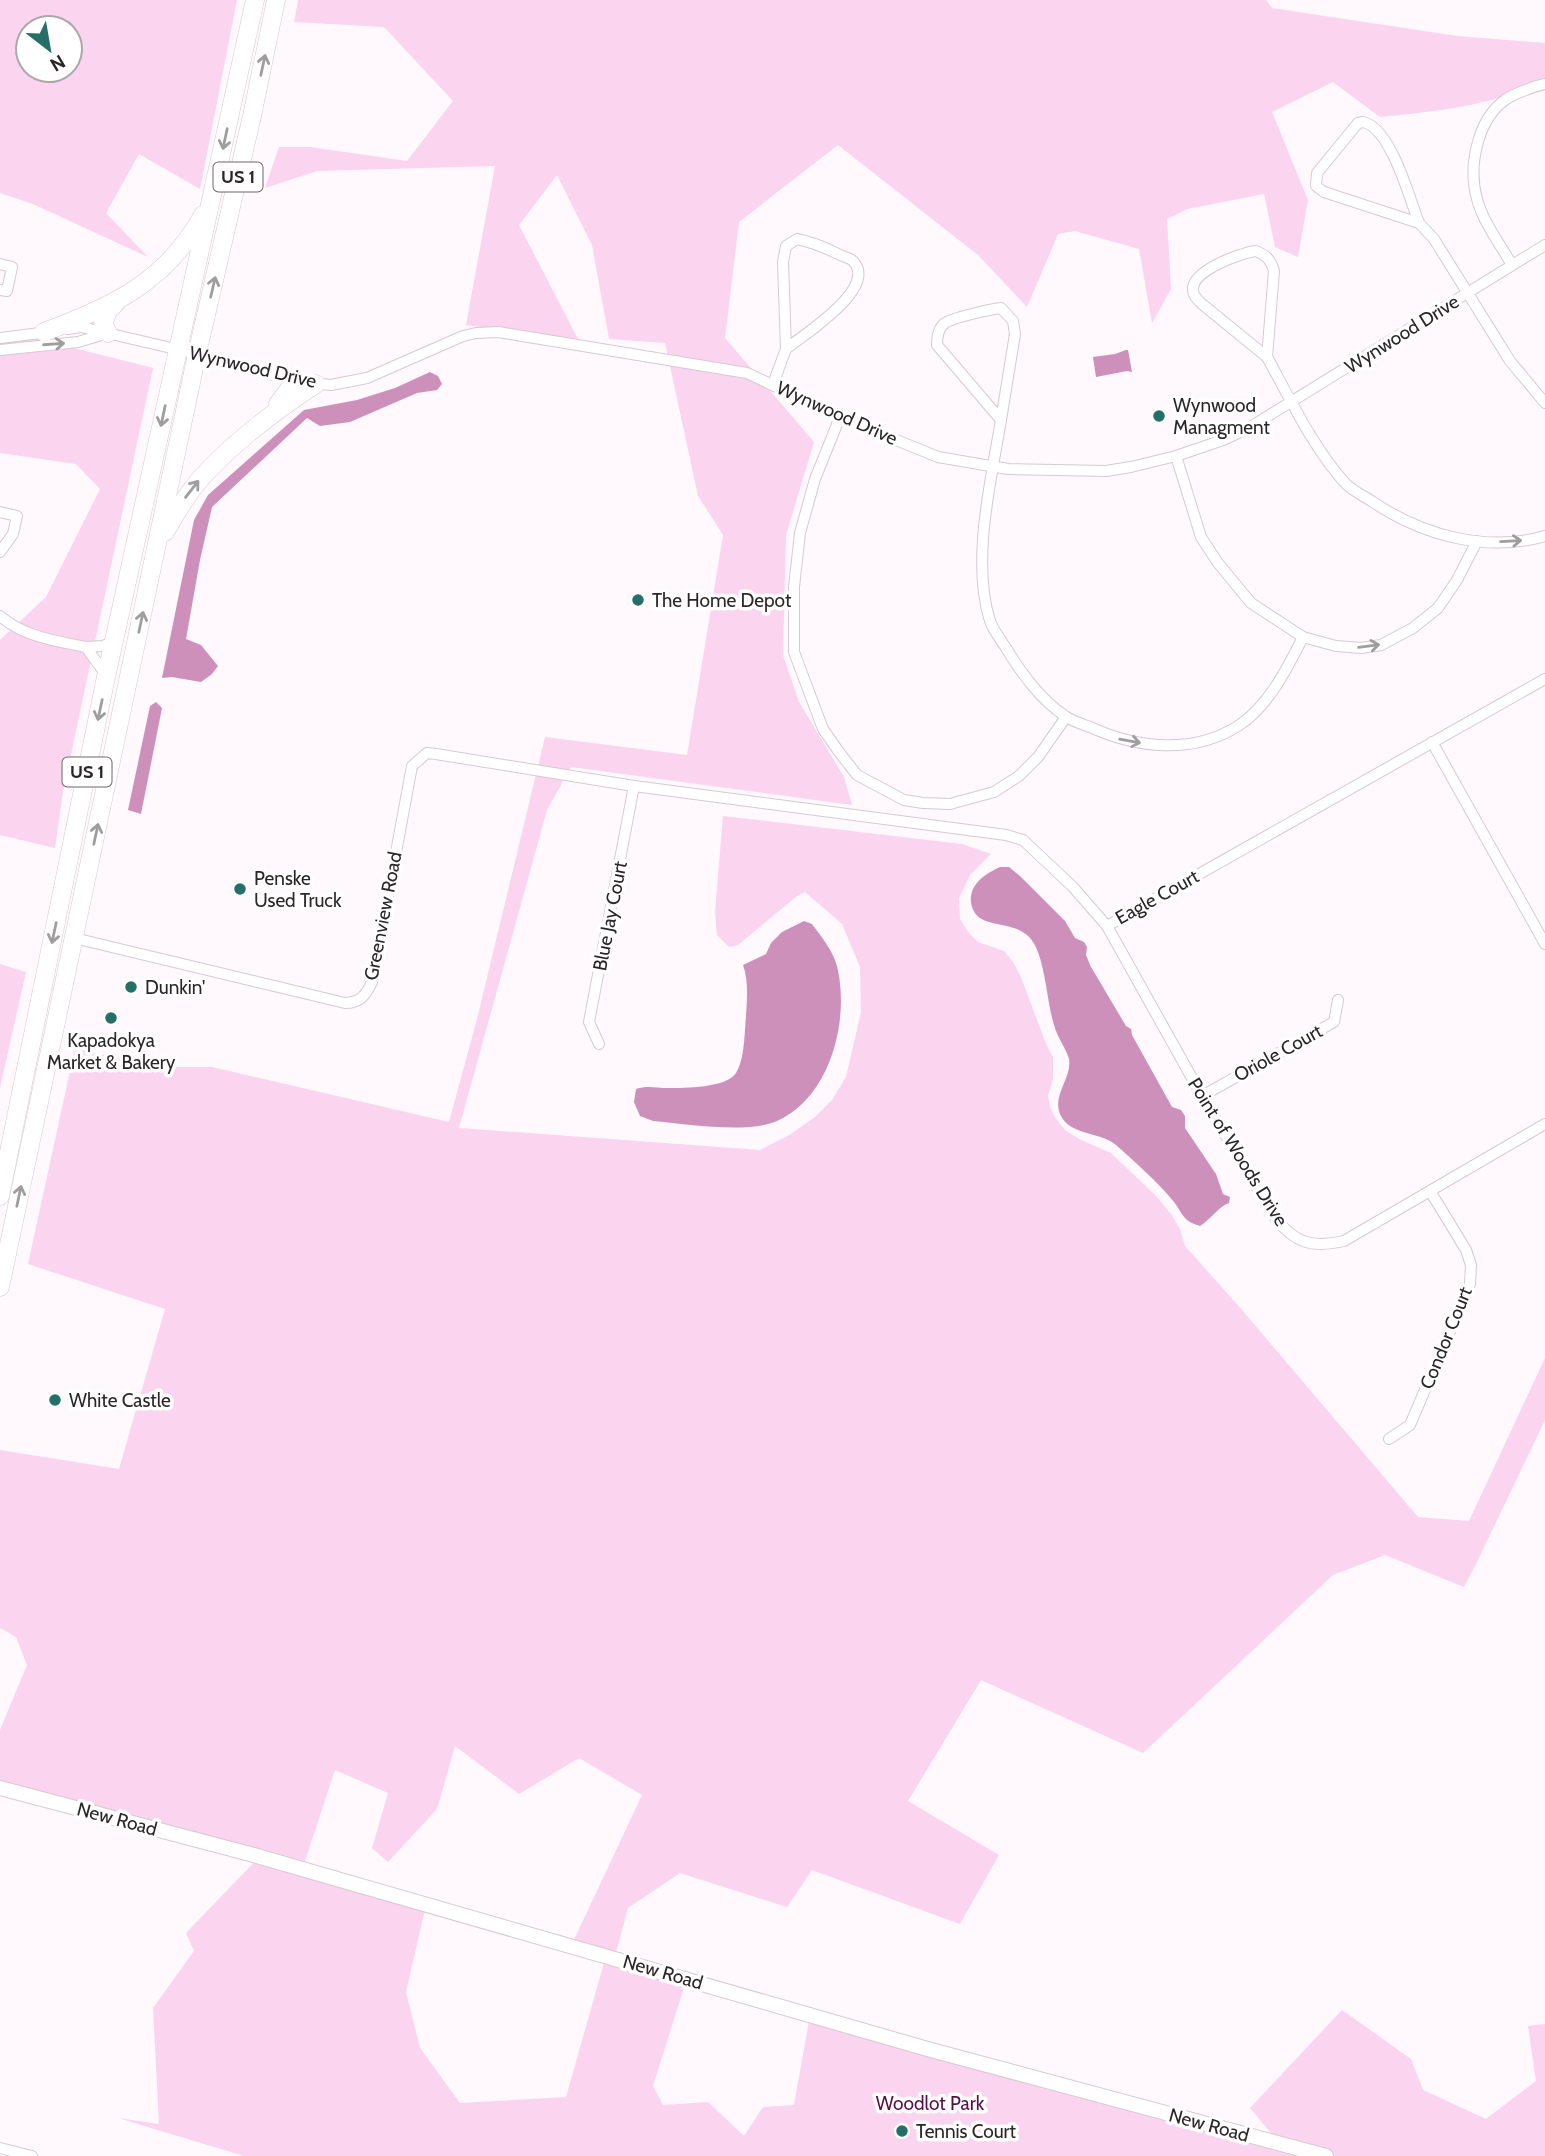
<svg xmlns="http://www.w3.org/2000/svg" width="1545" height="2156" font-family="Cabin,sans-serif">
<rect width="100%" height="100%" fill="#fff8fc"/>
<!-- green -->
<g fill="#fbd4ef" fill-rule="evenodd">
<path d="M0 0H237L200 189 139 154 106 213 148 257 33 204 0 193ZM28 28H70V70H28Z"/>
<path d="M298 0H1266L1272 8 1457 36 1545 43V81C1494 105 1435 112 1380 117L1333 82 1272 112 1308 200 1298 257 1275 247 1264 194 1187 209 1167 219 1171 289 1152 323 1139 249 1075 231 1058 234 1027 307 978 255 838 145 739 222 725 338 814 442 786 535 783 655 799 702 844 777 852 805 571 767 547 810 459 1128 760 1150 791 1134 815 1117 832 1100 846 1077 861 1012 860 967 842 924 805 892 797 896 738 945 729 947 717 935 715 912 723 816 962 844 991 854 970 875 959 898 960 919 969 933 978 942 1004 951 1013 962 1021 977 1046 1044 1053 1057V1079L1048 1096 1050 1107 1054 1116 1065 1130 1079 1139 1111 1153 1156 1196 1171 1214 1180 1229 1185 1246 1242 1310 1418 1517 1469 1521 1545 1358V1420L1477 1562 1464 1587 1385 1555 1333 1575 1143 1753 981 1680 908 1801 999 1855 960 1924 812 1870 787 1907 680 1873 628 1908 614 1960 686 1981 653 2086 663 2105 708 2102 744 2136 763 2107 794 2105 809 2021 1280 2144 1250 2108 1342 2010 1411 2059 1423 2090 1486 2119 1536 2081 1528 2026 1545 2024V2156H244L118 2118 159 2124 153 2008 194 1951 186 1933 260 1856 0 1786V1730L27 1665 16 1637 0 1628V1450L119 1469 165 1309 28 1264 75 1048 153 1067H212L449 1122 477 1019 545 737 687 755 723 535 698 496 665 343 609 339 592 245 557 175 519 225 579 341 466 325 495 166 317 171 265 188 279 147H310L407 161 453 101 384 27 294 22ZM455 1746 519 1794 579 1758 642 1795 572 1944 606 1956 566 2097 460 2103 420 2048 406 1992 426 1905 302 1870 335 1770 388 1793 372 1848 388 1862 437 1809Z"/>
<polygon points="0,336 34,338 153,368 63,792 55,848 0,835 0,640 46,597 100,489 76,464 0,453"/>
<polygon points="0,964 26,972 0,1088"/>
</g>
<!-- water -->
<g fill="#cd90bb">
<polygon points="1126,350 1128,350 1132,372 1127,371 1096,377 1093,357 1115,354"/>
<polygon points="430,372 438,376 442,384 437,390 417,393 350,422 320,426 307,418 212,507 200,560 186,639 201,645 218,666 212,674 201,682 172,677 162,678 194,520 208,495 304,410 357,400 395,388"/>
<polygon points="156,702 162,708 141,814 128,810 150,706"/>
<path d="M1000 867H1009L1021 877 1065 921 1075 938 1084 942 1087 947 1086 955 1091 967 1126 1026 1131 1029 1132 1035 1172 1107 1181 1110 1185 1116V1128L1216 1174 1223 1194 1230 1197 1229 1203C1218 1207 1211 1219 1200 1226 1195 1224 1190 1223 1186 1219 1181 1214 1178 1207 1174 1202 1158 1182 1135 1162 1116 1145 1100 1131 1066 1136 1059 1111 1054 1093 1072 1077 1069 1059 1066 1048 1057 1037 1054 1025 1047 1002 1045 960 1033 942 1017 917 980 932 972 907 966 887 984 874 1000 867Z"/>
<path d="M804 921 812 924C821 936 833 951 837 966 850 1019 831 1097 777 1121 747 1134 687 1124 653 1121L640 1116 634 1102 636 1089C647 1085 656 1088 668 1088 685 1088 726 1088 736 1073 743 1062 744 1043 745 1030 746 1010 750 984 743 965L766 954 771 943 782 932Z"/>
</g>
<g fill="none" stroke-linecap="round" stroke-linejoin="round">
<defs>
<g id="minor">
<path d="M1363 122C1391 128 1409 197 1419 223L1324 192 1316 186 1317 173 1358 123Z"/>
<polyline points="1419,223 1434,239 1510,361 1545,403"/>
<path d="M797 239C812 242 824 247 838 254 842 256 850 258 853 261 879 288 803 335 786 349L783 262 786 246Z"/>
<path d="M1256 251C1266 255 1271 260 1274 271L1267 357 1202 304C1198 300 1193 296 1193 290 1191 271 1240 253 1256 251Z"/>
<polyline points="0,264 12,267 7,291 0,290"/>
<path d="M1512 265C1500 244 1483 222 1477 199 1468 167 1477 120 1505 100 1513 94 1535 86 1545 84"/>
<path d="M1001 308 1013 321 1015 334 1001 420 937 345C937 337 938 328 945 323 952 318 991 309 1001 308Z"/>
<polyline points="68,329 81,327 197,354 295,381 331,385 367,378 463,336 476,333 498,332 747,373 840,417 938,457 1008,469 1106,471 1131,467 1176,456 1223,440 1247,429 1545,245"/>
<polyline points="0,338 48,332"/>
<polyline points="0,350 78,342 105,334"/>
<path d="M1267 357C1290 399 1314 449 1346 484 1353 491 1364 496 1373 502 1422 535 1486 553 1545 536"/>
<polyline points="773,384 786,349"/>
<polyline points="840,417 815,479 800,533 794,587 794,652 823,729 839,752 857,775 904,800 923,803 950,804 994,792 1019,776 1038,757 1066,717"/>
<path d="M1001 420C991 481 971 561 990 621 993 630 1001 640 1006 648 1022 674 1040 699 1065 716 1072 721 1082 724 1090 727 1136 748 1192 755 1238 726 1268 707 1287 669 1303 637"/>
<polyline points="1176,456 1201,537 1218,563 1251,603 1303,637 1336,646 1361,648 1381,645 1413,628 1438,608 1457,580 1477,541"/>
<polyline points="0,512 17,516 13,534 0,552"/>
<path d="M0 616C25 637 55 641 86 647"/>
<polyline points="106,675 86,647 103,646 114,641"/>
<polyline points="1432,742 1545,944"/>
<polyline points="1107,926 1545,679"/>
<path d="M74 938 345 1003C360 1003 366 995 372 982L412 766 427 753 436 754 634 786 1006 835 1023 840 1073 887 1107 926 1202 1096 1275 1218C1296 1244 1312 1248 1344 1241L1545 1124"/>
<polyline points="599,1044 589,1022 634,786"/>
<polyline points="1202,1096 1334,1022 1338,1000"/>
<polyline points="1389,1439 1410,1425 1470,1284 1471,1265 1466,1250 1430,1191"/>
<polyline points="0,2148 32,2156"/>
</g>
<polyline id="tertiary" points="0,1788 250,1854 931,2050 1326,2156"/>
<g id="trunk">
<path d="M44 332C112 307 166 282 203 215"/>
<polyline points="108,333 103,324 108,311 115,304"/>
<polyline points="278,404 295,381"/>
<path d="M165 532C176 513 187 494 202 477 235 441 276 410 316 384"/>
<polyline points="0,1196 106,677 255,0"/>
<polyline points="0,1287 197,354 252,116 276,0"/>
</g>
</defs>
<!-- minor casing -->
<use href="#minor" stroke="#d6cad2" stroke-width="12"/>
<!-- tertiary casing -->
<use href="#tertiary" stroke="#d6cad2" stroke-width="16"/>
<!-- trunk casing -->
<use href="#trunk" stroke="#d6cad2" stroke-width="19"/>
<!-- minor -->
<use href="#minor" stroke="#fff" stroke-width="10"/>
<!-- tertiary -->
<use href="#tertiary" stroke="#fff" stroke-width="14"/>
<!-- trunk -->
<use href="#trunk" stroke="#fff" stroke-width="18"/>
</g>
<!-- one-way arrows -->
<defs><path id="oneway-shaft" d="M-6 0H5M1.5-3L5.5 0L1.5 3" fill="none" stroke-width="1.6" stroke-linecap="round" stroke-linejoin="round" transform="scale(1.75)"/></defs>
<g stroke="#a09d9f">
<use href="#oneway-shaft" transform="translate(263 65) rotate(-78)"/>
<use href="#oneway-shaft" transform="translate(225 139) rotate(102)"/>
<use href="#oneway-shaft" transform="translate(213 287) rotate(-77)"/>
<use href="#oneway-shaft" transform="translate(54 344) rotate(-4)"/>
<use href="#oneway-shaft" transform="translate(163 416) rotate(102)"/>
<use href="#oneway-shaft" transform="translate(192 489) rotate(-52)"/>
<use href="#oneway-shaft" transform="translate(1511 541) rotate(-3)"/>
<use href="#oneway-shaft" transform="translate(141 622) rotate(-78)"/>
<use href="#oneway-shaft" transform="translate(1369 646) rotate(-7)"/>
<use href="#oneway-shaft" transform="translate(100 710) rotate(102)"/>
<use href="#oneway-shaft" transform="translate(1130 741) rotate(10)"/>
<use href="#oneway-shaft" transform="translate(96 834) rotate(-78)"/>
<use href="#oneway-shaft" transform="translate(54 933) rotate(102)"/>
<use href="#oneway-shaft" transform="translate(19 1196) rotate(-78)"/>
</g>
<!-- markers -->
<g fill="#256f69" stroke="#fff" stroke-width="2.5">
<circle cx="1159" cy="416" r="7"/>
<circle cx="638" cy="600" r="7"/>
<circle cx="240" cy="889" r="7"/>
<circle cx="131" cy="987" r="7"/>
<circle cx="111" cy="1018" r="7"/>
<circle cx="55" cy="1400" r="7"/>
<circle cx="902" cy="2131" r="7"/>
</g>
<g text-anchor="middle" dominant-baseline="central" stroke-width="7" stroke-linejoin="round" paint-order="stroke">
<!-- shield labels -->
<g fill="#fff" stroke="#6b6769" stroke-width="2">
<rect x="213.5" y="162.5" width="49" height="29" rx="5"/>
<rect x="62.5" y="757.5" width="49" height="29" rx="5"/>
</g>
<g font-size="18" font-weight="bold" fill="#2b2629">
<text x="238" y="177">US 1</text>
<text x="87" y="772">US 1</text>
</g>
<!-- street labels -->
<g font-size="19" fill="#2b2629" stroke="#fff">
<text transform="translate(1402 334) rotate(-32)">Wynwood Drive</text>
<text transform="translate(253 367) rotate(13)">Wynwood Drive</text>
<text transform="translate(837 413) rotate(24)">Wynwood Drive</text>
<text transform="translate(1157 897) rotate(-29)">Eagle Court</text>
<text transform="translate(383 916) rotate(-79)">Greenview Road</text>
<text transform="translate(610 916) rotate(-79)">Blue Jay Court</text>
<text transform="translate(1278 1053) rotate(-29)">Oriole Court</text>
<text transform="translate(1238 1152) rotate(58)">Point of Woods Drive</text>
<text transform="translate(1446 1338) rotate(-68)">Condor Court</text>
<text transform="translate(117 1819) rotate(15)">New Road</text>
<text transform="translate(663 1972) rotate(16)">New Road</text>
<text transform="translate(1209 2125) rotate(15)">New Road</text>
</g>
<!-- poi labels -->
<g font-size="19" fill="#2b2629" stroke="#fff" text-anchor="start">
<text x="1173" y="405">Wynwood<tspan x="1173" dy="22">Managment</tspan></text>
<text x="652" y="600">The Home Depot</text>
<text x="254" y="878">Penske<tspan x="254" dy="22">Used Truck</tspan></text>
<text x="145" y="987">Dunkin'</text>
<text x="111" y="1040" text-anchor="middle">Kapadokya<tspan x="111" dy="22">Market &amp; Bakery</tspan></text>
<text x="69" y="1400">White Castle</text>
<text x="916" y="2131">Tennis Court</text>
</g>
<!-- park labels -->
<g font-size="19" fill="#560f48" stroke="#fff">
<text x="930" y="2103">Woodlot Park</text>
</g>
</g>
<!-- north arrow -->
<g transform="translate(49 49) rotate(149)"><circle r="33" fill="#ffffff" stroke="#aaa8a9" stroke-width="2"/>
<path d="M0-5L12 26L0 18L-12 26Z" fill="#256f69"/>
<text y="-10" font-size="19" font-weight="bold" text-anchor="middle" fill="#2b2629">N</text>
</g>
</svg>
